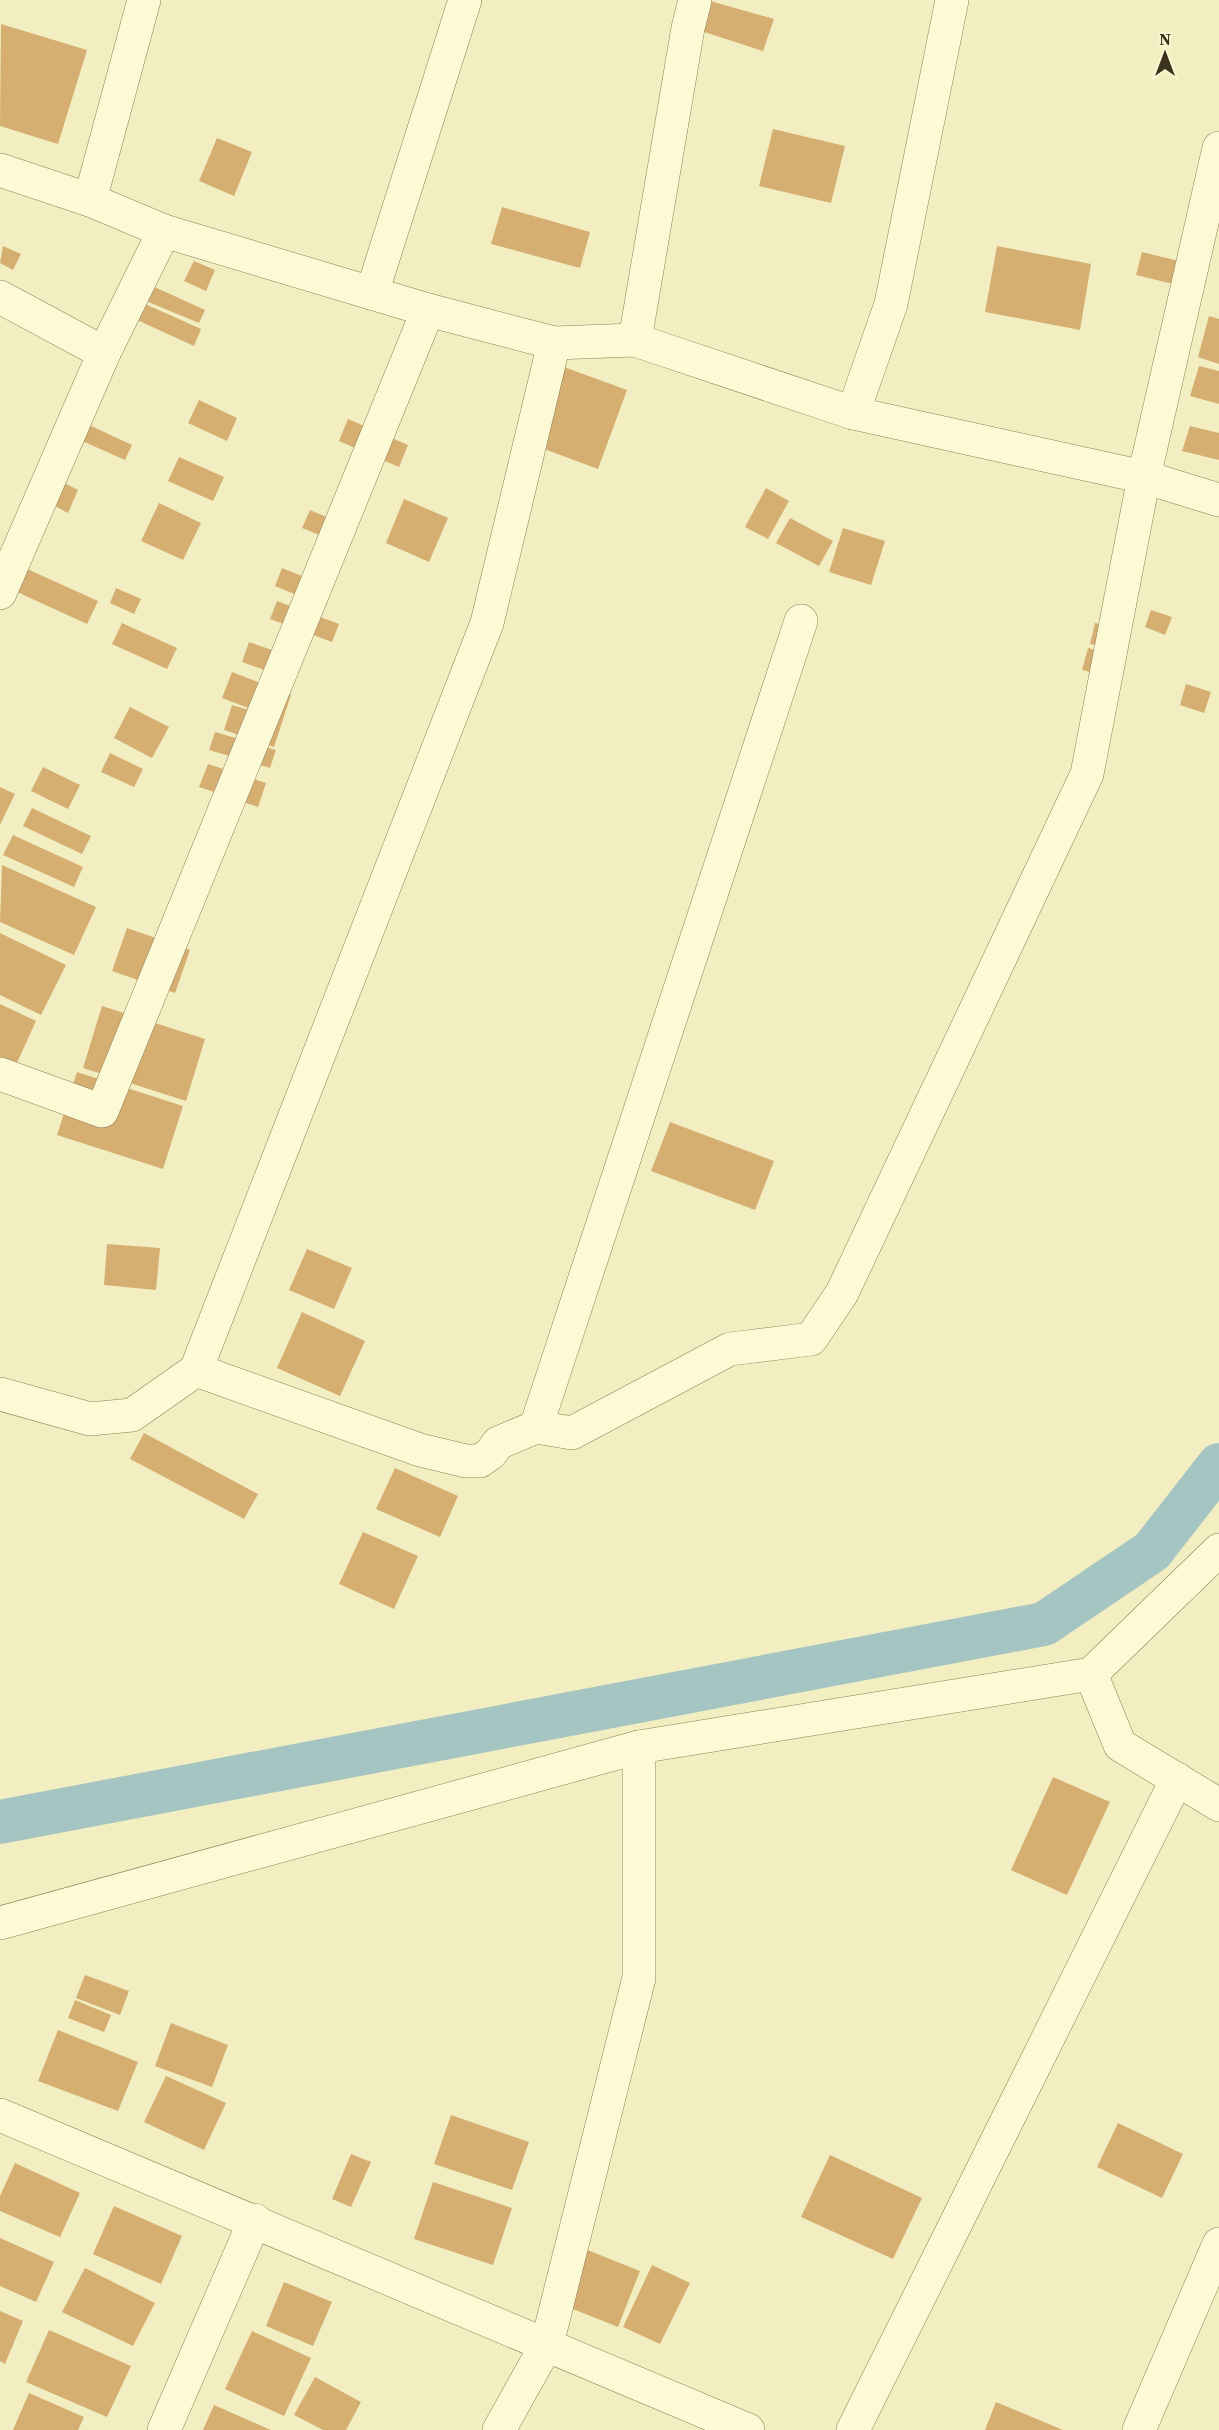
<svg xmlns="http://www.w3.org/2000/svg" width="1219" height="2430" font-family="'Source Serif 4',serif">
<rect width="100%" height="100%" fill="#f3eec1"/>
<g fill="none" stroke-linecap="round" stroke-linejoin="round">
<!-- canal -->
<polyline stroke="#a4c5c2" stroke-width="44" points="0,1822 1044,1624 1152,1551 1219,1465"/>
</g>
<!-- building -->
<g fill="#d5af72">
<polygon points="707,0 774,19 763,51 698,30"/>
<polygon points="1,24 87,50 58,144 0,126"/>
<polygon points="773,129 845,146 831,203 759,186"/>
<polygon points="217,138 252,152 234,196 199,181"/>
<polygon points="502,207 590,232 580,268 491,244"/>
<polygon points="3,246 21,254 13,270 0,263"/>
<polygon points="997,246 1091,264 1080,330 985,312"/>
<polygon points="1142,252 1179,261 1173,284 1136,275"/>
<polygon points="194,261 215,270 206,291 184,281"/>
<polygon points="148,284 205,310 199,323 141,299"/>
<polygon points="143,303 201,329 194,346 135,319"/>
<polygon points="1209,316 1219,319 1219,364 1198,357"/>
<polygon points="1199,366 1219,371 1219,404 1190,396"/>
<polygon points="564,367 627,390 598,469 536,446"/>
<polygon points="199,400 237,418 227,441 188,423"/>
<polygon points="348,419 408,445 399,467 339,441"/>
<polygon points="87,424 132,445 125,460 80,440"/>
<polygon points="1190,426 1219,433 1219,460 1182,451"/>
<polygon points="179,457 224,477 213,501 168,481"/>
<polygon points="64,483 78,490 68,513 53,505"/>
<polygon points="766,488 789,501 768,539 745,527"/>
<polygon points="404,499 448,518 429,562 386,543"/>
<polygon points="159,503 201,523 183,560 141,541"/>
<polygon points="310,510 329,518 322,536 302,528"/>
<polygon points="790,518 833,541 819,566 776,543"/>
<polygon points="843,528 885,541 871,585 829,572"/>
<polygon points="25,568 98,601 87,624 15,591"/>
<polygon points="282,568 307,578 299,596 275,586"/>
<polygon points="116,588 141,599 134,614 110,603"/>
<polygon points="277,601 339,624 332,642 270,619"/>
<polygon points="1151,610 1172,617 1165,635 1145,627"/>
<polygon points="122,623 177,648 167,669 112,644"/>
<polygon points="1095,623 1122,629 1117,650 1090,644"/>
<polygon points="249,642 292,657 285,677 242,662"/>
<polygon points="1088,648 1113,655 1107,676 1082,670"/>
<polygon points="232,672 291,695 274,747 224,730 232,705 272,717 222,698"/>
<polygon points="1186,684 1211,692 1204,713 1180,705"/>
<polygon points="130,707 169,727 152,758 114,738"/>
<polygon points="215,732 276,750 270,768 209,750"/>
<polygon points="110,753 143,769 134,787 101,772"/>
<polygon points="208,764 266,783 258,807 199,787"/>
<polygon points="43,767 80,785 68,809 31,791"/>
<polygon points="0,787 15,794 0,825"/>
<polygon points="32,808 91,836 82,854 23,826"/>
<polygon points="13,835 83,867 74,887 3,855"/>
<polygon points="2,865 96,907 74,955 0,922"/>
<polygon points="127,928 190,950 175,993 112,971"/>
<polygon points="0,933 66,965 41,1015 0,995"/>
<polygon points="0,1004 36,1021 11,1076 0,1071"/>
<polygon points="102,1006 205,1039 186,1101 83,1068"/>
<polygon points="77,1072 183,1106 163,1169 57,1135"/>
<polygon points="670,1122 774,1161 755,1210 651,1171"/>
<polygon points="107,1244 160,1248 156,1290 104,1285"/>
<polygon points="307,1249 352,1268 334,1309 289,1290"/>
<polygon points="302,1312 365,1341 340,1396 277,1368"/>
<polygon points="144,1433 258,1494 244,1519 130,1459"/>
<polygon points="395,1468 458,1496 440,1537 376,1509"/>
<polygon points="363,1532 418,1556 394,1609 339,1584"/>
<polygon points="1053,1777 1110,1802 1067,1895 1011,1870"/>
<polygon points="85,1975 129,1991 120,2015 76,1998"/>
<polygon points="75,2000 111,2015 104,2032 68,2018"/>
<polygon points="171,2023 228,2045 212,2087 155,2066"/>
<polygon points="58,2030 138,2062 118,2111 38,2081"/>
<polygon points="166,2076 226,2103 204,2150 144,2122"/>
<polygon points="451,2115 529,2142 512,2190 434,2164"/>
<polygon points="1118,2123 1183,2154 1162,2198 1097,2167"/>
<polygon points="351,2154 371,2162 351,2207 332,2199"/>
<polygon points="830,2155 922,2198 893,2259 801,2217"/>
<polygon points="15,2163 80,2193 60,2237 0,2211 0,2196"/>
<polygon points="433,2182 512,2208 493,2265 414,2239"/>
<polygon points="114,2206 182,2236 161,2284 93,2254"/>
<polygon points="0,2238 54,2262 36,2302 0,2286"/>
<polygon points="580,2247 640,2271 618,2327 558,2303"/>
<polygon points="652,2265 690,2283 660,2344 623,2327"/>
<polygon points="85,2268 155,2303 133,2346 62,2312"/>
<polygon points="284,2282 332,2302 313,2346 266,2326"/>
<polygon points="0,2311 23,2321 5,2364 0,2361"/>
<polygon points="49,2330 131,2366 107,2417 26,2382"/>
<polygon points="252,2331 311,2358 284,2416 225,2389"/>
<polygon points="315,2377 361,2402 346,2430 323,2430 294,2415"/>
<polygon points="29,2393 84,2417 78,2430 13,2430"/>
<polygon points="996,2402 1063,2430 985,2430"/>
<polygon points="214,2405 271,2430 203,2430"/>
</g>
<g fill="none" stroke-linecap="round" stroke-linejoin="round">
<defs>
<g id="minor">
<polyline points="0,170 90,200 164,231 428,310 554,343 635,340 853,413 1144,477 1219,500"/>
<polyline points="90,200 144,0"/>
<polyline points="372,293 465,0"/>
<polyline points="0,297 104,353"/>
<polyline points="635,340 688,28 695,0"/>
<polyline points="853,413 891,304 952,0"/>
<polyline points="0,593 104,353 164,231"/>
<polyline points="0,1074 102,1111 428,310"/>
<polyline points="196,1370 420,1450 466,1461 480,1461 491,1453 498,1443 536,1427 572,1433 730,1349 811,1339 842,1293 1087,774 1144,477 1219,148"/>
<polyline points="0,1394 90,1419 132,1415 196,1370 487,623 554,343"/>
<polyline points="536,1427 801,621"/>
<polyline points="1091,1674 1120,1745 1219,1805"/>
<polyline points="0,1923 639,1747 1091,1674 1219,1550"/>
<polyline points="0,2115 748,2430"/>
<polyline points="164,2430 255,2220"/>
<polyline points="499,2430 547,2344 639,1978 639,1747"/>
<polyline points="853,2430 1177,1779"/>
<polyline points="1139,2430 1219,2244"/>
</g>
</defs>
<!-- minor casing -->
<use href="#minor" stroke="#8e7f56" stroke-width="34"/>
<!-- minor -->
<use href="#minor" stroke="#fcf9d5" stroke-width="33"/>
</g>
<!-- north arrow -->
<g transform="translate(1165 54)" stroke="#f9f6d1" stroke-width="4.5" paint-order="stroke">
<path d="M0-4.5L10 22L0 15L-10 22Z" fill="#3c321c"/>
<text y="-9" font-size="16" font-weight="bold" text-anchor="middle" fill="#3c321c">N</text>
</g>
</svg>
